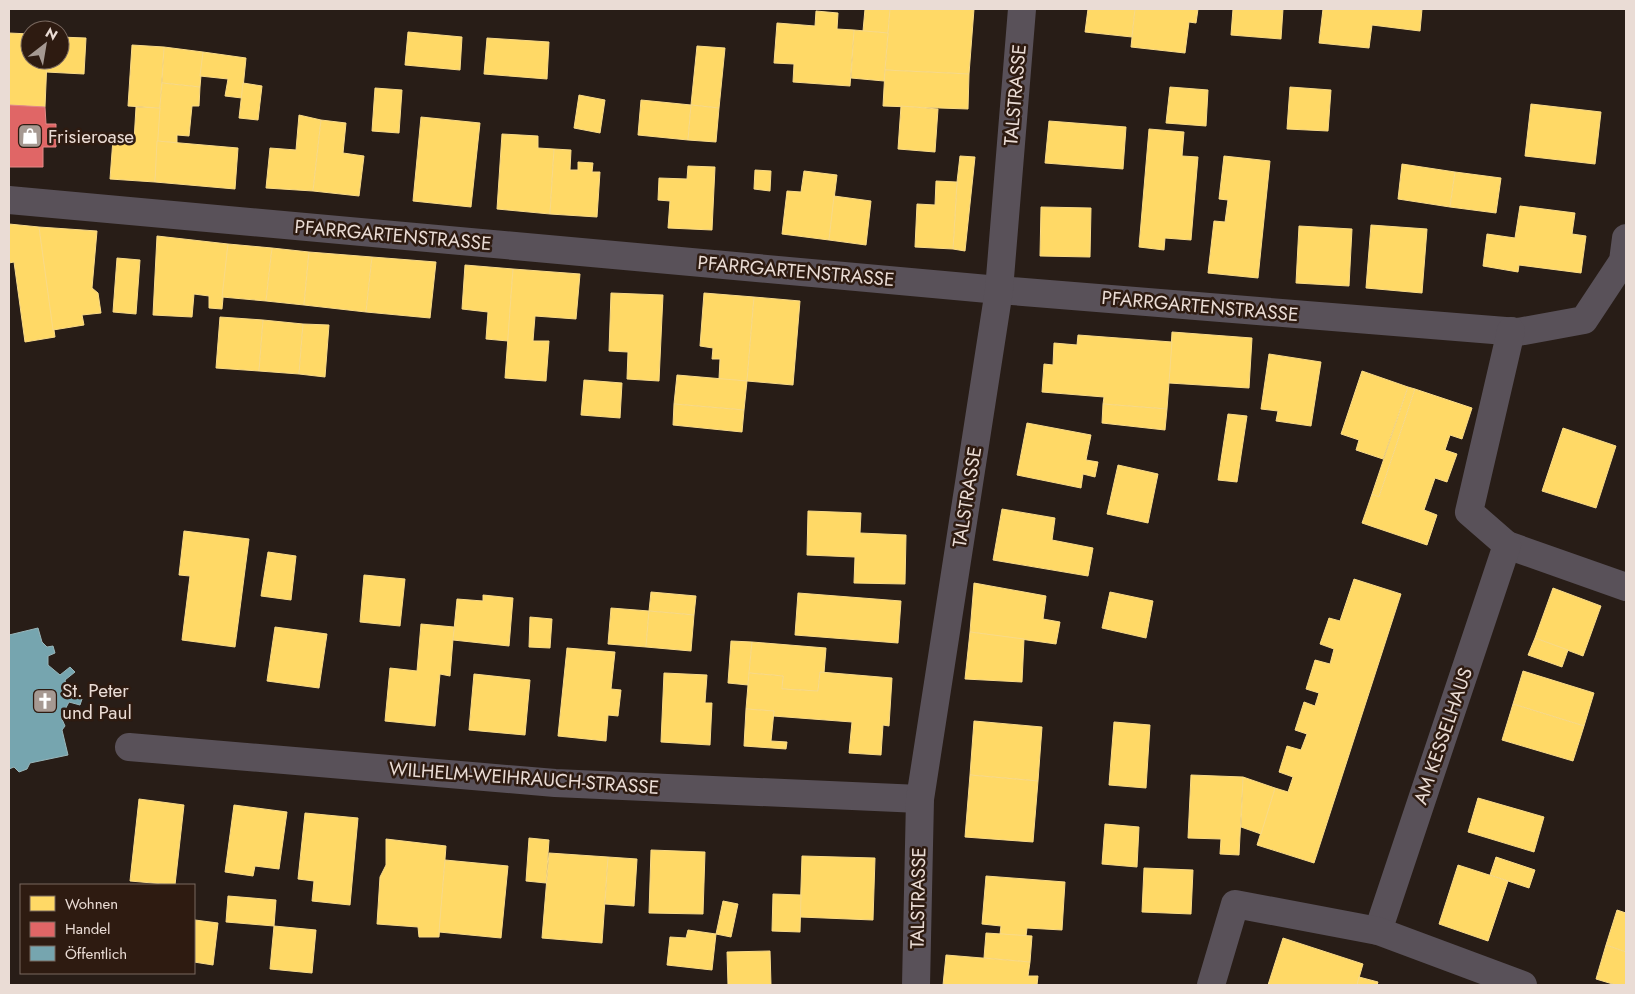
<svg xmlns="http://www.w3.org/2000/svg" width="1635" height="994" font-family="Jost,sans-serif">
<rect width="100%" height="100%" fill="#281d17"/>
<!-- homes -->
<g fill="#ffd966" stroke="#f9da87">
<polygon points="865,9 890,9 888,33 863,31"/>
<polygon points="890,9 974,9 969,74 885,70"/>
<polygon points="1088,9 1135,9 1132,37 1085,32"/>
<polygon points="1135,9 1198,9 1196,23 1189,22 1185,53 1131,47"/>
<polygon points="1233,9 1283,9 1281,39 1231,35"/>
<polygon points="1323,9 1422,9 1420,31 1372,25 1369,48 1319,43"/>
<polygon points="816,11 838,13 837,29 854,30 850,86 793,82 794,64 774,63 777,23 815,26"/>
<polygon points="854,30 888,33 884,81 851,78"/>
<polygon points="408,32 462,37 460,70 405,65"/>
<polygon points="9,33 30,34 30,60 47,60 45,107 9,105"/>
<polygon points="60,37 86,38 84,74 46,72 47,60 60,60"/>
<polygon points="487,38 549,42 547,79 484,74"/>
<polygon points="132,45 164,47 160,108 128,106"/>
<polygon points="697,46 725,48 719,108 691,105"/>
<polygon points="164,47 203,52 200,87 162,83"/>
<polygon points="203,52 246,58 242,98 225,96 228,79 200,76"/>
<polygon points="885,70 969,74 968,109 883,106"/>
<polygon points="162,83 200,87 199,106 192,106 189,136 177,135 177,143 157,141"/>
<polygon points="243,83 262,86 258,120 239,118"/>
<polygon points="1170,87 1208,90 1206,126 1166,123"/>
<polygon points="1290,87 1331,90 1328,131 1287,129"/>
<polygon points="375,88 402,90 399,133 372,131"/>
<polygon points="579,95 605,100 600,133 574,128"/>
<polygon points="641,100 691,105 688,140 638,135"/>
<polygon points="1531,104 1601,112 1595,164 1525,156"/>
<polygon points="691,105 719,108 716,142 688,140"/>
<polygon points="901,106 938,109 935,152 898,149"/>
<polygon points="136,107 160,108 155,182 110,179 113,139 134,141"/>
<polygon points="299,115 321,120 313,191 266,188 270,148 296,150"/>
<polygon points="421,117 480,123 471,207 413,201"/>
<polygon points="321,120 346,123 343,153 364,156 359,196 313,191"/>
<polygon points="1049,121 1126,127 1123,169 1045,163"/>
<polygon points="1149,129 1184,132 1182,156 1198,157 1191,240 1165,238 1164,250 1139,247"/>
<polygon points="502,134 538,136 538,148 554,149 550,214 497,209"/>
<polygon points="157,141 238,148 235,189 155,182"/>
<polygon points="554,149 571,150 570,170 578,170 578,162 593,163 592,172 600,172 597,217 550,214"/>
<polygon points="960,156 975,157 965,251 953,249 957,182"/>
<polygon points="1224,156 1270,161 1258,278 1208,273 1214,221 1225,222 1228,200 1219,199"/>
<polygon points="1402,164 1455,172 1450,207 1398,199"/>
<polygon points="688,166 715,167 712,230 668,228 670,201 658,200 659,178 687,179"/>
<polygon points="755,170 771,171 770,191 754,189"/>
<polygon points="804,171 837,175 829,240 782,234 787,191 801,192"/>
<polygon points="1455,172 1501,178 1496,213 1450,207"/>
<polygon points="936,181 957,182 953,249 915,247 917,204 935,205"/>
<polygon points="834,196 871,201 866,245 829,240"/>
<polygon points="1520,206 1575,213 1572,234 1586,236 1581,273 1519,265 1518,272 1483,266 1487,234 1515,238"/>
<polygon points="1041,207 1091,208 1090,257 1040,256"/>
<polygon points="9,224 39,227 55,337 25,342 14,262 9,263"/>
<polygon points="1371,225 1427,229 1422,293 1366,288"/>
<polygon points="1299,226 1352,229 1349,286 1296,283"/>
<polygon points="39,227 97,231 92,288 98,293 101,313 82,315 84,325 53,330"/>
<polygon points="157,236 228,244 222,309 209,308 209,296 194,294 192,317 153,315"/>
<polygon points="228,244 272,248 266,301 222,297"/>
<polygon points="272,248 309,252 304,305 266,301"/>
<polygon points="309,252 372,257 366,312 304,305"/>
<polygon points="372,257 436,262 430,318 366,312"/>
<polygon points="117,258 140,260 136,314 113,312"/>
<polygon points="465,265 513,269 508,341 486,339 488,312 462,309"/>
<polygon points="513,269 580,274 576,319 535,316 533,341 549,341 546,381 505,378"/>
<polygon points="611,293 663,295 659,381 627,379 628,352 609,351"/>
<polygon points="704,293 754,297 747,381 719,379 720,359 712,359 713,348 700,346"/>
<polygon points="754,297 800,301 793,385 747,381"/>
<polygon points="220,317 263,320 259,371 216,368"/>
<polygon points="263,320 303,324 299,374 259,371"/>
<polygon points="303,324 329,325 325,377 299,374"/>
<polygon points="1172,332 1252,338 1249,388 1169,383"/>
<polygon points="1078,335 1172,342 1167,409 1103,404 1104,397 1042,392 1044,364 1053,365 1054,343 1077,345"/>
<polygon points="1269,354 1321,362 1311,426 1276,421 1278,411 1261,409"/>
<polygon points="1362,371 1408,387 1383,459 1356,450 1359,440 1341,434"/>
<polygon points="677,375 747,381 744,410 674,404"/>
<polygon points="584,380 622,383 620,418 581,415"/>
<polygon points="1408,387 1415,389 1379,497 1372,494"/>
<polygon points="1415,389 1472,408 1462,439 1450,435 1445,450 1457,454 1447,482 1435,478 1424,510 1437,515 1427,545 1362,523 1372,494 1379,497"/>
<polygon points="674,404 744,410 742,432 673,425"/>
<polygon points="1103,404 1167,409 1165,430 1102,423"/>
<polygon points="1228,414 1247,416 1237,482 1218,480"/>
<polygon points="1027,423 1091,435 1086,460 1098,462 1095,477 1083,474 1081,488 1017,475"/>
<polygon points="1563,428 1616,446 1596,508 1542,491"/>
<polygon points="1118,465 1158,474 1148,523 1107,514"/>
<polygon points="1002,509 1055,518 1052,540 1093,548 1088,576 993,560"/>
<polygon points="808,511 861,513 860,533 906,535 905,584 854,583 855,557 807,555"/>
<polygon points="184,531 249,539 235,647 182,640 190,576 179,575"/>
<polygon points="268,552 296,556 291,600 261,596"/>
<polygon points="364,575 405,579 400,626 360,622"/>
<polygon points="1354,579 1401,594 1314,863 1257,845 1275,788 1288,792 1293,777 1279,772 1287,746 1301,750 1307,734 1295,730 1304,702 1315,706 1319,693 1306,689 1315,660 1330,664 1334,649 1320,644 1329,618 1340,621"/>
<polygon points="974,583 1046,596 1043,619 1060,622 1056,644 970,632"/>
<polygon points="1553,588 1601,606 1583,656 1535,638"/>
<polygon points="651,592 696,596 694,615 649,611"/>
<polygon points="1110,592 1153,601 1146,638 1102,628"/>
<polygon points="798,593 901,601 898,643 795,635"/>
<polygon points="483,595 513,598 509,646 453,640 457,599 483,601"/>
<polygon points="611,608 649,611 646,647 608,644"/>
<polygon points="649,611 694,615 691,651 646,647"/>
<polygon points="530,617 552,619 550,648 529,647"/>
<polygon points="421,624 454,627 450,676 440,674 435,726 385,721 390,668 417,671"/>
<polygon points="275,627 327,634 319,688 267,681"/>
<polygon points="970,632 1024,639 1022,682 965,679"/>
<polygon points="1535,638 1568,650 1562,667 1528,655"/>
<polygon points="731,641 752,642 748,685 728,683"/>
<polygon points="752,642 826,648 824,673 820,672 818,691 782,689 783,676 749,673"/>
<polygon points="567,648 615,652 611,689 621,690 618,716 608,715 606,741 558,736"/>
<polygon points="1523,671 1594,693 1584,726 1513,704"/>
<polygon points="820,672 892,678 889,726 883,725 881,755 849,753 852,722 773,716 774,711 746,709 749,673 783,676 782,689 818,691"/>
<polygon points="664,673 707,675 705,703 712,703 710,745 661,742"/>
<polygon points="474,674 530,680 525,735 469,730"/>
<polygon points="1513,704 1584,726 1573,761 1502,740"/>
<polygon points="746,709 774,711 771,741 787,742 786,749 744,746"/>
<polygon points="974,721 1042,727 1038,781 970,775"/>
<polygon points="1114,722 1150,725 1146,788 1109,785"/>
<polygon points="970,775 1038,781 1033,842 965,837"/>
<polygon points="1191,775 1243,777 1239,855 1220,854 1221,839 1188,838"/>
<polygon points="1243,777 1275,788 1261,834 1241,827"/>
<polygon points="1478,798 1544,817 1534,852 1468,832"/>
<polygon points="139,799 184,805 175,885 130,881"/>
<polygon points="234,805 287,812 279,869 255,866 253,876 225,872"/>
<polygon points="305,813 358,818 350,905 312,901 314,881 298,879"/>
<polygon points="1105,824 1139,827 1137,867 1102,864"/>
<polygon points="529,838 549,840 546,883 526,881"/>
<polygon points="386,839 446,846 439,937 419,937 418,927 377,924 380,877 386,865"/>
<polygon points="651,850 705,852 703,914 649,913"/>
<polygon points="549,853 608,857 602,943 542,938"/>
<polygon points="802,856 875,858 873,920 800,917"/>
<polygon points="608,857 637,859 634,906 605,904"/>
<polygon points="1496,857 1535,870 1529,888 1490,875"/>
<polygon points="445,860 508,866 501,938 439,932"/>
<polygon points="1458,865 1508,881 1488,941 1439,924"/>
<polygon points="1144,868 1193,870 1191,914 1142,912"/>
<polygon points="986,876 1065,882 1062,930 1027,928 1026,936 1000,934 1001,926 982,924"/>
<polygon points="773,894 801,895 800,932 772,931"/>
<polygon points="228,896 276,900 274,926 226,922"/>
<polygon points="723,901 738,904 731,937 716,934"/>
<polygon points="1617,910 1626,913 1626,952 1606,945"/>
<polygon points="195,920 218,923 213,965 194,962"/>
<polygon points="274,926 316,930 312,973 270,969"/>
<polygon points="688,930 716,934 712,970 667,965 670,937 686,938"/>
<polygon points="986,933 1032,936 1030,962 984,958"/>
<polygon points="1283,938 1363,964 1357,985 1268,985"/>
<polygon points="1606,945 1626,952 1626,985 1616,985 1596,979"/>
<polygon points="770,951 771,985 728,985 727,952"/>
<polygon points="946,955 1030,962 1028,976 1038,976 1037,985 943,985"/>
<polygon points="1359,977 1378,982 1377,985 1357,985"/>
</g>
<!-- shops -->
<polygon fill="#e06666" stroke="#e38987" points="9,105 45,107 46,124 56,124 56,147 43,147 43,167 9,167"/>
<!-- public -->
<polygon fill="#76a5af" stroke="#99b6ba" points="38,628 42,642 47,647 53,646 55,653 48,656 48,665 60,675 70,667 75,672 65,680 70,697 82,699 80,705 69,702 61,717 65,726 62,730 68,755 30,763 27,769 19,772 14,767 9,769 9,635"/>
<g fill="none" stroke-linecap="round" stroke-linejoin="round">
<!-- minor -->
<g stroke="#595159" stroke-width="28">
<polyline points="9,200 999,290 1518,332 1584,320 1623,261 1626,238"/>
<polyline points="1507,545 1626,587"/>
<polyline points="129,747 555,783 920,799"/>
<polyline points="1378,931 1507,545 1469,512 1511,331"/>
<polyline points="916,985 920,799 999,290 1022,9"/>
<polyline points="1211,985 1235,904 1378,931 1523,985"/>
</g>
</g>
<!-- icons -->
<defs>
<symbol id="shop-square" viewBox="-11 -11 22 22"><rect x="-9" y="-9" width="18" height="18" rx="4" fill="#a69992" stroke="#2e1b11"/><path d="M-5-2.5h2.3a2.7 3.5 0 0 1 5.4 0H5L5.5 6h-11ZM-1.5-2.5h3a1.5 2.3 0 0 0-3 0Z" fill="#fff"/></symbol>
<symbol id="church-square" viewBox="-11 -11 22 22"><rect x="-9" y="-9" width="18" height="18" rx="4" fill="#a69992" stroke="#2e1b11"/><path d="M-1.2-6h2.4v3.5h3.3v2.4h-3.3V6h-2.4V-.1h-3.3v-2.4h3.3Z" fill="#fff"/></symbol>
</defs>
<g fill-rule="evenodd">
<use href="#shop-square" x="16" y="122" width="28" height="28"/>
<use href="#church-square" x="31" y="687" width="28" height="28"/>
</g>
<g text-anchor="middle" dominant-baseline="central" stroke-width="5" stroke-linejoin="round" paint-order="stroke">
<!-- street labels -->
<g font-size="19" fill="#eadcd5" stroke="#2e1b11">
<text transform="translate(1015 95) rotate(-85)">TALSTRASSE</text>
<text transform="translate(393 235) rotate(5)">PFARRGARTENSTRASSE</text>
<text transform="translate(796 271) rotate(5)">PFARRGARTENSTRASSE</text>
<text transform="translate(1200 306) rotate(5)">PFARRGARTENSTRASSE</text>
<text transform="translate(967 497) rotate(-81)">TALSTRASSE</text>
<text transform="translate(1443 736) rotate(-71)">AM KESSELHAUS</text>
<text transform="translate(524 778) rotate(4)">WILHELM-WEIHRAUCH-STRASSE</text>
<text transform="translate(918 898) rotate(-89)">TALSTRASSE</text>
</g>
<!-- poi labels -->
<g font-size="19" fill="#eadcd5" stroke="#2e1b11" text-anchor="start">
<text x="48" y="136">Frisieroase</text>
<text x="62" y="690">St. Peter<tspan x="62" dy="22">und Paul</tspan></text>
</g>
</g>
<!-- border -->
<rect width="1635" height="994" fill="none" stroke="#eadcd5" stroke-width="20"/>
<!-- legend -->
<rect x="20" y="884" width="175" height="90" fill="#2e1b11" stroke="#79685f"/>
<rect x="30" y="896" width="25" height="15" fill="#ffd966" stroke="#79685f"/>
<text x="65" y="909" font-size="15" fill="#eadcd5">Wohnen</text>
<rect x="30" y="922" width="25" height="15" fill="#e06666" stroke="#79685f"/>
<text x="65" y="934" font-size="15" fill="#eadcd5">Handel</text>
<rect x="30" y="946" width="25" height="15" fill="#76a5af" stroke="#79685f"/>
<text x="65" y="959" font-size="15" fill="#eadcd5">Öffentlich</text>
<!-- north arrow -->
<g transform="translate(45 45) rotate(31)"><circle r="24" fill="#2e1b11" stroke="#79685f"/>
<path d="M0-4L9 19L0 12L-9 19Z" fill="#a69992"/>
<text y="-8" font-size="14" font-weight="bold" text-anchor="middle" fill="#eadcd5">N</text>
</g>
</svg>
